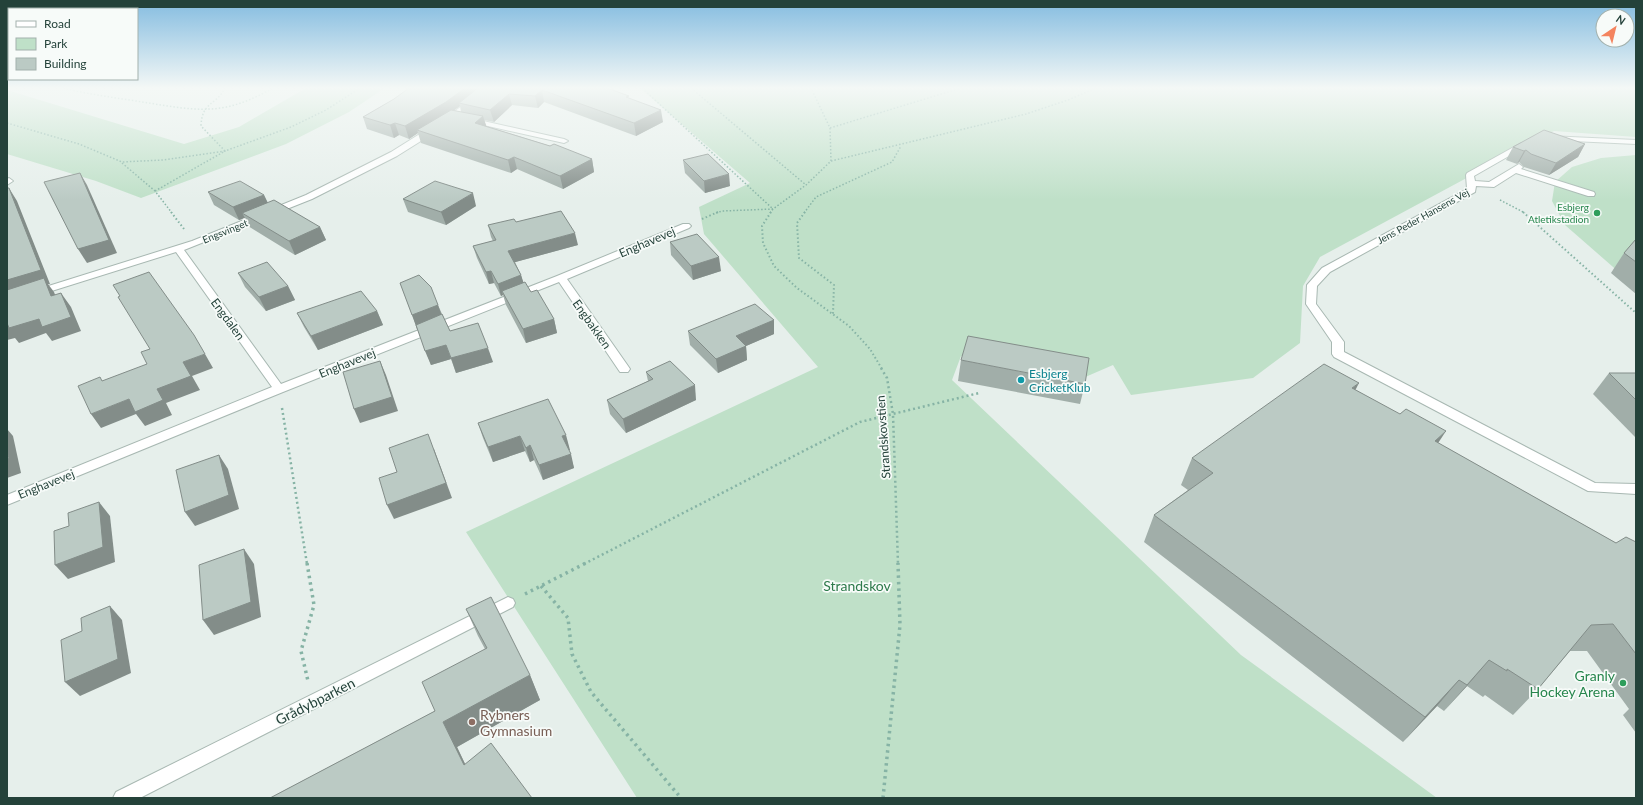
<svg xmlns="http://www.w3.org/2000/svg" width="1643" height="805" font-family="Lato,sans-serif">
<rect width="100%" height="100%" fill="#e6efeb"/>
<!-- green -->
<g fill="#bfe0c8">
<polygon points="306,88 385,88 349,112 286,144 141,198 96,181 7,154 7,90 184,144 239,127"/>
<polygon points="640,88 1636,88 1636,137 1554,131 1320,257 1303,286 1300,343 1253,378 1131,395 1113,365 1083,378 961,356 952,380 1241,655 1437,798 637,798 466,532 818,367 704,234 699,207 750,183"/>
<polygon points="1636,155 1636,287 1565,225 1552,201 1555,182 1572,167 1601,158"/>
</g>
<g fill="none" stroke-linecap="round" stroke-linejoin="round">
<defs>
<g id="lane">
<polygon points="1548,136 1636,140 1636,144 1551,140 1547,138"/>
<polygon points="1521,143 1527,143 1528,145 1474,176 1475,181 1489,182 1519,164 1523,167 1521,169 1594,192 1595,194 1594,196 1588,196 1516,173 1494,187 1476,186 1475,192 1330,272 1317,286 1316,304 1344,342 1344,352 1595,483 1636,484 1636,494 1588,491 1334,357 1332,354 1332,342 1306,304 1307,285 1322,268 1467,189 1466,175 1467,173"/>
</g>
<g id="street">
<polygon points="485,88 493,88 456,119 397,156 312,199 184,250 281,384 557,276 683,224 689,224 691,226 689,228 567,279 628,366 630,369 628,372 620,372 559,282 283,392 7,505 7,495 272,387 176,252 7,305 7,299 192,241 306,195 391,152 450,115"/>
<polygon points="467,118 470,118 564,139 568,141 564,143 470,122 467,122"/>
<polygon points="9,178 13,181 7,185 7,179"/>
<polygon points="508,597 513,599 515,603 513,607 140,798 113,798 116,792"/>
</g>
</defs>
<!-- lane casing -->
<use href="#lane" stroke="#a8b8b2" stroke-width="2"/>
<!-- street casing -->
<use href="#street" stroke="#a8b8b2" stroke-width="2"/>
<!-- path-far3 -->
<g stroke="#86b3a5" stroke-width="1.5" stroke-dasharray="1.5 2" stroke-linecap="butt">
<path d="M63 88C87 94 111 97 136 101 164 105 193 112 221 108 240 105 257 97 273 88"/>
<polyline points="642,88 773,209"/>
<polyline points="691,88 806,185"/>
<polyline points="7,123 79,144 122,162 163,160 225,151 291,127 326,110 360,88"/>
<polyline points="830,128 961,88"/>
<polyline points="831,161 1026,114 1068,100 1096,88"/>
<polyline points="122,163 155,191 172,213"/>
<path d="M155 191 225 151 201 126C202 101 216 106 225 88"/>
<polyline points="1500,200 1525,213"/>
<polyline points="716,213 722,211 773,209"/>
<polyline points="770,213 773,209 806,185 831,161 830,128 811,88"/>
<polyline points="804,213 816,197 892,162 901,146"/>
</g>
<!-- path-far2 -->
<g stroke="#86b3a5" stroke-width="2" stroke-dasharray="1.5 2.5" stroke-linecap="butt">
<polyline points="171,212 184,229"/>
<polyline points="771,212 762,226 763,243 774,266 797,288 849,326 870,349 882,369"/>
<polyline points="805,212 797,223 799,258 834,285 833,314"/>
<polyline points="1523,212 1636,313"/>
<polyline points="702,219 718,212"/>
</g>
<!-- path-far1 -->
<g stroke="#86b3a5" stroke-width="2.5" stroke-dasharray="2 3" stroke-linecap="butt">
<polyline points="881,368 887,378 893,414 898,564"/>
<polyline points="282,408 307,564"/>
<polyline points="584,564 860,422 979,393"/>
</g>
<!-- path -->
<g stroke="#86b3a5" stroke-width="3.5" stroke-dasharray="2.5 4" stroke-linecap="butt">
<polyline points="307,563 314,605 301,651 308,681"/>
<polyline points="541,586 568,618 572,654 591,692 681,798"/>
<polyline points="525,594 586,563"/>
<polyline points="883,798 900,625 898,563"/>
</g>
<!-- lane -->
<use href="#lane" fill="#fff" fill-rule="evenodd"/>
<!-- street -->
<use href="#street" fill="#fff" fill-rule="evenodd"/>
</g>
<!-- wall -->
<g fill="#a1aea9" fill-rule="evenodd">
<path d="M409 88H607L629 98 663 122 636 136 544 102 538 108 512 105 494 122 484 120 486 126 592 159 594 172 563 189 517 169 511 173 421 143 418 133 409 139 399 135 394 138 367 129 363 117 394 99ZM460 106 461 112 454 110Z"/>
<polygon points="1585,144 1578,157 1549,175 1524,167 1519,162 1517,164 1506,160 1513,147"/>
<polygon points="683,160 730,186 705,193 685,173"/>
<polygon points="208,192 264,195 268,203 320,227 326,240 295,255 248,226 245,218 239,220 214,205"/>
<polygon points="403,199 476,206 446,225 408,212"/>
<polygon points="516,222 578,245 515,262 521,275 523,283 554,319 557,333 526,343 506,305 503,295 501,296 494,283 489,284 477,258 473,246 493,241 491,237 488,225"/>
<polygon points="1636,239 1636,294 1611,273 1624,253"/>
<polygon points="670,242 721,271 693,280 671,255"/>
<polygon points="238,273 288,286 295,300 266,311 245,287"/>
<polygon points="400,283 438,305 442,314 450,331 493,362 456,373 451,359 431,365"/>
<polygon points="377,311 383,325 318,350 304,327 297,313"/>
<polygon points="774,320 774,334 746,346 747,360 718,373 690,345 688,331"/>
<polygon points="961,360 1085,384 1080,404 958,381"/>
<polygon points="646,372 696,400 626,433 610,414 607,400 648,381"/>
<polygon points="1609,373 1636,373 1636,438 1593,394"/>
<polygon points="1356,390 1438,443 1616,543 1636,542 1636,733 1623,715 1629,709 1587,651 1570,651 1538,689 1513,715 1485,695 1483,697 1467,686 1444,711 1437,706 1403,742 1144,542 1154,515 1188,490 1181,485 1192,458"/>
<polygon points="478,423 570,450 569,450 574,468 543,480 534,460 530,462 525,451 493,462 483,438"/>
<polygon points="466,609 530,675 540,700 457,747 465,764 270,798 435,711 485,649 478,636"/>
</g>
<!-- shaded-wall -->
<g fill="#838d89">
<polygon points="465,88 483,88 459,103 460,106 449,114 417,130 418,133 409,139 405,126"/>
<polygon points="542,90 544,102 538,108 535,96"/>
<polygon points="509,94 512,105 494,122 490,110"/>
<polygon points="661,110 663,122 636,136 634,123"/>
<polygon points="483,116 487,128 475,123"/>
<polygon points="395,123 399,135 394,138 390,125"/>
<polygon points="1585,144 1578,157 1549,175 1556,163"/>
<polygon points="1526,150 1519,162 1517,164 1524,151"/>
<polygon points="514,157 517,169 511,173 508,160"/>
<polygon points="592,159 594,172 563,189 560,176"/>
<polygon points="80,173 87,185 117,253 87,263 78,249"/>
<polygon points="729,174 730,186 705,193 704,181"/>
<polygon points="9,188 17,201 50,284 48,284 54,292 61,310 7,297"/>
<polygon points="473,193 476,206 446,225 441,212"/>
<polygon points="264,195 270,208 242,213 245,218 239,220 233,207"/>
<polygon points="320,227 326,240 295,255 289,241"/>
<polygon points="575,233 578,245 512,263 508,251"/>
<polygon points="719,257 721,271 693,280 691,266"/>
<polygon points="491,271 494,283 489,284 486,272"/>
<polygon points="521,275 525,287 502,291 503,295 501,296 498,284"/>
<polygon points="288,286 295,300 266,311 259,297"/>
<polygon points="61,293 71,307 81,331 52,341 46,333 19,343 15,338 7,340 7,323"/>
<polygon points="438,305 443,319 417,329 412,315"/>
<polygon points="377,311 383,325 318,350 311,336"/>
<polygon points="554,319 557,333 526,343 523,329"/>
<polygon points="774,320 774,334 746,346 747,360 718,373 716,359 736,336"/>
<polygon points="446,345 451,359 431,365 425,351"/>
<polygon points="488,348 493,362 456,373 451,358"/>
<polygon points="205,354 213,368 192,376 200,390 166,403 172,415 145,426 136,414 101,428 91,414 129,399 183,362"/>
<polygon points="380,361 386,375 398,411 360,423 354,409"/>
<polygon points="1359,383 1345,410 1352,388"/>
<polygon points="695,385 696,400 626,433 623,419"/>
<polygon points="7,429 13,436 21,473 7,478"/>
<polygon points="1446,431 1429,457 1435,441"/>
<polygon points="566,435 570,450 565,451 562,436"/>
<polygon points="520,436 525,451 493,462 488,447"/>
<polygon points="530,445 534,460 530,462 526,448"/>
<polygon points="434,449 452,498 394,519 387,505"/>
<polygon points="571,454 574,468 543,480 539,465"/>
<polygon points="219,455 228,469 239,509 195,526 185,512"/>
<polygon points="99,502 110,516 115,562 68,579 55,565"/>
<polygon points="244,549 254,564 261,617 214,635 203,620"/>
<polygon points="110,606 122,620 131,673 80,696 65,682"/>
<polygon points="1489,660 1467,686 1444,711 1467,685"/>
<polygon points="530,675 540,700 457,747 477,789 464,765 443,722"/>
<polygon points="1459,680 1437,706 1403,742 1425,717"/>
</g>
<!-- building -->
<g fill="#bbcac4" stroke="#838d89">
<polygon points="409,88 465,88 446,102 405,126 395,123 390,125 363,117 394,99"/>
<polygon points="478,88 607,88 629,96 626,97 661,110 634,123 542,90 535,96 509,94 490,110 459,103"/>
<polygon points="451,110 483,116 475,123 550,146 554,144 592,159 560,176 514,157 508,160 417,130"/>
<polygon points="1544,130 1585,144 1556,163 1531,154 1526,150 1524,151 1513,147"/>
<polygon points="708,154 729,174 704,181 683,160"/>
<polygon points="80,173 109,240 78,249 44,182"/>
<polygon points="240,181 264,195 233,207 208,192"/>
<polygon points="435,181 473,193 441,212 403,199"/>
<polygon points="7,188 9,188 41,270 7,280"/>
<polygon points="274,200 320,227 289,241 242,213"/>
<polygon points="561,211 575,233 508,251 521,275 498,284 491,271 486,272 473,246 496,240 488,225 514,219 516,222"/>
<polygon points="697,234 719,257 691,266 670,242"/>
<polygon points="1636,239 1636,262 1624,253"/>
<polygon points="267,262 288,286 259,297 238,273"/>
<polygon points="149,272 194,335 205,354 183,362 191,376 157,389 163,400 135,412 129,399 91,414 78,386 100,377 102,381 147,364 141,352 150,349 118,297 120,296 113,285"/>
<polygon points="419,275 431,287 438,305 412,315 400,283"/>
<polygon points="44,278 51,296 61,293 71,317 42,327 39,319 9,328 7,323 7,290"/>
<polygon points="525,282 531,292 537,290 554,319 523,329 502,291"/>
<polygon points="361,291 377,311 311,336 297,313"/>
<polygon points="755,304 774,320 736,336 746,346 716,359 688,331"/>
<polygon points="442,314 450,331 478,323 488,348 451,358 446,345 425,351 416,325"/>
<polygon points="968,336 1089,358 1085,384 961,360"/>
<polygon points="380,361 392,397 354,409 343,372"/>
<polygon points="670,361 695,385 623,419 607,400 653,379 646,372"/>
<polygon points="1324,364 1359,383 1352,388 1400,414 1406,409 1446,431 1435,441 1616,543 1626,537 1636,542 1636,654 1613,624 1591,625 1538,689 1507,669 1507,671 1489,660 1467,685 1459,680 1425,717 1154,515 1213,473 1192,458"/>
<polygon points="1609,373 1636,373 1636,400"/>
<polygon points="548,399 566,435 562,436 571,454 539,465 530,445 526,448 520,436 488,447 478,423"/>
<polygon points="428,434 446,483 387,505 379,478 397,472 389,448"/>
<polygon points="7,451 9,458 7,459"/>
<polygon points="219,455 229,495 185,512 176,470"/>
<polygon points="99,502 103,547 55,565 54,531 69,526 68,513"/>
<polygon points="244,549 251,602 203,620 199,565"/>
<polygon points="491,597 530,675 443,722 464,765 491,743 532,798 270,798 435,711 422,682 487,648 466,609"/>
<polygon points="110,606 118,659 65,682 61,640 82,631 81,618"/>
</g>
<!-- sky -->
<linearGradient id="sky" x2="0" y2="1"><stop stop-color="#84bce0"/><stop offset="0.44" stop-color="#f4f8f6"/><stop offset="1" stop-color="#f4f8f6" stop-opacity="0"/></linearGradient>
<rect width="1643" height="200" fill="url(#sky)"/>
<!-- markers -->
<g fill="#2e9e5b" stroke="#f7fbf9" stroke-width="1.5">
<circle cx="1597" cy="213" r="4"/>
<circle cx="1623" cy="683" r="4"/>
</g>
<circle fill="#0f9aa8" stroke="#f7fbf9" stroke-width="1.5" cx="1021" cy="380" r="4"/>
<circle fill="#8d6e63" stroke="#f7fbf9" stroke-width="1.5" cx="472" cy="722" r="4"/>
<g text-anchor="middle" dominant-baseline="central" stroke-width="3.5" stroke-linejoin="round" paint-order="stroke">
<!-- far-leisure labels -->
<g font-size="10" fill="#27864d" stroke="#f7fbf9" text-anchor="end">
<text x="1589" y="207">Esbjerg<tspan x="1589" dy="12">Atletikstadion</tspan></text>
</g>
<!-- far-street labels -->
<g font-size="10" fill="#24423a" stroke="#f7fbf9">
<text transform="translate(1423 216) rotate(-29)">Jens Peder Hansens Vej</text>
<text transform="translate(225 231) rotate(-22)">Engsvinget</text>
</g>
<!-- street labels -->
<g font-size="12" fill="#24423a" stroke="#f7fbf9">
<text transform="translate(647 242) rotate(-23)">Enghavevej</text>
<text transform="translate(228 319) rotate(54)">Engdalen</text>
<text transform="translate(592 324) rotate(55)">Engbakken</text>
<text transform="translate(347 363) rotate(-22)">Enghavevej</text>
<text transform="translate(883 437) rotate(-94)">Strandskovstien</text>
<text transform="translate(46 484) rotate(-22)">Enghavevej</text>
</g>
<!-- culture labels -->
<g font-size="12" fill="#0d838f" stroke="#f7fbf9" text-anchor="start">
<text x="1029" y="373">Esbjerg<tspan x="1029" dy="14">CricketKlub</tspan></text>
</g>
<!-- near-park labels -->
<g font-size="14" fill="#2d7a4b" stroke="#f7fbf9">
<text x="857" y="585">Strandskov</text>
</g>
<!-- near-leisure labels -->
<g font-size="14" fill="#27864d" stroke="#f7fbf9" text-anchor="end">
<text x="1615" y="675">Granly<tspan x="1615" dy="16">Hockey Arena</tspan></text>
</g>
<!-- near-street labels -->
<g font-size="14" fill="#24423a" stroke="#f7fbf9">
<text transform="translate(315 701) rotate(-27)">Grådybparken</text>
</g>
<!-- near-education labels -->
<g font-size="14" fill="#785e54" stroke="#f7fbf9" text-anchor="start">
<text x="480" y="714">Rybners<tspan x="480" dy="16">Gymnasium</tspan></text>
</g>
</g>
<!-- border -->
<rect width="1643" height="805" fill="none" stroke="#24423a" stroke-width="16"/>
<!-- legend -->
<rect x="8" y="8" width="130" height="72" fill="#f7fbf9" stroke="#a3b1ad"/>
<rect x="16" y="21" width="20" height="6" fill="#ffffff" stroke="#a3b1ad"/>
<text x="44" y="28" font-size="12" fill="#24423a">Road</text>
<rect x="16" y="38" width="20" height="12" fill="#bfe0c8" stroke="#a3b1ad"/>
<text x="44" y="48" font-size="12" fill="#24423a">Park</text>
<rect x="16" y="58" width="20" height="12" fill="#bbcac4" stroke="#a3b1ad"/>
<text x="44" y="68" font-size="12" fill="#24423a">Building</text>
<!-- north arrow -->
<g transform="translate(1615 28) rotate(35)"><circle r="19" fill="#f7fbf9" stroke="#a3b1ad"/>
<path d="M0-3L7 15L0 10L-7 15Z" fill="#f4845f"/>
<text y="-6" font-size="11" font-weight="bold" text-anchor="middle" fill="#24423a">N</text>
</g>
</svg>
